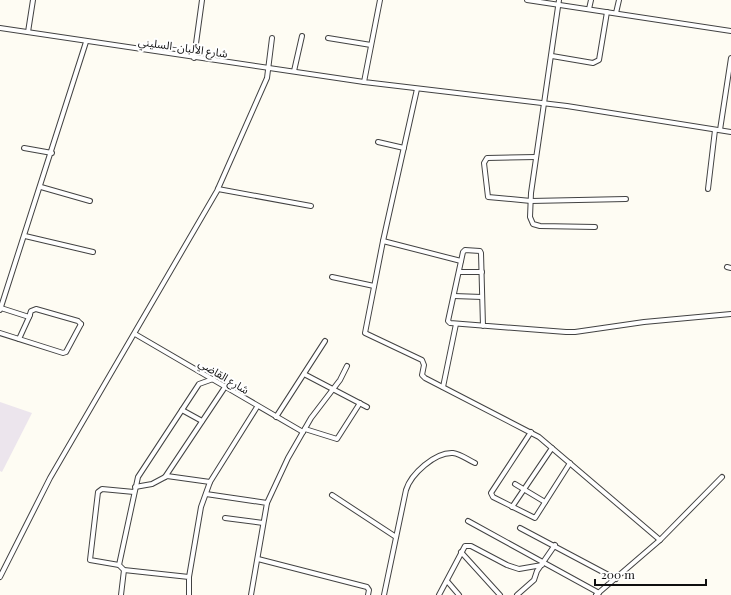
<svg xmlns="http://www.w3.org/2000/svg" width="731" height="595" font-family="'Playfair Display','Noto Sans Arabic',serif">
<rect width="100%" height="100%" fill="#fefcf3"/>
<!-- industrial -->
<polygon fill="#ece5ed" points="0,402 32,413 2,472 0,471"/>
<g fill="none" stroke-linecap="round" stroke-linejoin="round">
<defs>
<g id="minor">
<polyline points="380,0 364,82 567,106 731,132"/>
<polyline points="527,0 731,31"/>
<polyline points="559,0 531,193 530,217 533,224 540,226 595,227"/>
<polyline points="589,9 591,0"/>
<polyline points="616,13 619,0"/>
<polyline points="0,28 364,82"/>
<polyline points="28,32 33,0"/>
<polyline points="328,38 371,45"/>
<polyline points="552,56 593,63 599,60 607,12"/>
<polyline points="194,58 202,0"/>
<polyline points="294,71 302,36"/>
<polyline points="417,89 383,241 365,333 422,360 424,365 422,375 425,378 539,437 660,540"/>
<polyline points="720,130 731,58"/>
<polyline points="378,142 404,148"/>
<polyline points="24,148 52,153"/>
<polyline points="536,157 487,158 484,163 488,197 531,201 626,199"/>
<polyline points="41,187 90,201"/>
<polyline points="218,189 311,206"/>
<polyline points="708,189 715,130"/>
<polyline points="25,236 93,252"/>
<polyline points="383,241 461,261"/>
<polyline points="727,267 731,268"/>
<polyline points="459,272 482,272"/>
<polyline points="332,277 374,286"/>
<polyline points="454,296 482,297"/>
<polyline points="1,308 29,317 31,311 36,309 78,321 81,324"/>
<polyline points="0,310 86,42"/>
<polyline points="483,326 481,253 480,251 465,250 463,252 448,321 450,323 566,332 575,332 644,322 731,314"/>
<polyline points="0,333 63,353 66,352 81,324"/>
<polyline points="135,334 303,432"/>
<polyline points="19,339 30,315"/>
<polyline points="304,374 367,407"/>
<polyline points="443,387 456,324"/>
<polyline points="182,410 202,421"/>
<polyline points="276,417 325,341"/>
<polyline points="305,429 337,439 360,403"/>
<polyline points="531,432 491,493 493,497 535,518 570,463"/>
<polyline points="165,477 225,387"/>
<polyline points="515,484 545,502"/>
<polyline points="135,487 152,484 167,476 210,482"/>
<polyline points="206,494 267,503 251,595"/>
<polyline points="332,495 396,537"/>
<polyline points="267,503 288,458 311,418 340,380 347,366"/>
<polyline points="512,507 552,448"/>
<polyline points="225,518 263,523"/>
<polyline points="468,521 599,593"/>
<polyline points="520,528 616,579"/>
<polyline points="461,552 500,595"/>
<polyline points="258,559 367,587 369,590 368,595"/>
<polyline points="119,565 90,560 98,492 102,489 134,492"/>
<polyline points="0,577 50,478 217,191 267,78 272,38"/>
<polyline points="189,577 201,507 210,482 257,407"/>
<polyline points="447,581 459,595"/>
<polyline points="121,595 124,570"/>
<polyline points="189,595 189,577 124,570 119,565 138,477 199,384 213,379"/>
<path d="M384 595 406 490C411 474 435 452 453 453 461 454 468 460 475 463"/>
<polyline points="439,595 465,546 471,546 507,565 519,569 542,565"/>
<polyline points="517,595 534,580 537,571 555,545"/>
<polyline points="596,595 660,540 722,477"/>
</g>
</defs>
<!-- minor casing -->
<use href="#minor" stroke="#424242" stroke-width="6"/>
<!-- minor -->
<use href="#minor" stroke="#fff" stroke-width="4"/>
</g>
<g text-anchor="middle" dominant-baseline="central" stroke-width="4" stroke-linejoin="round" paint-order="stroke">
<!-- street labels -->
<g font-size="11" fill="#0f0f0f" stroke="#fff">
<text transform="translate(183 47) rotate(8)">شارع الألبان-السليني</text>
<text transform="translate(224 376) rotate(31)">شارع القاضي</text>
</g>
</g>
<!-- scale -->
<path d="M595 579v6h111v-6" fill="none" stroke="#0f0f0f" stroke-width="2"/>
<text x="601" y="579" font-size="12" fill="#0f0f0f" stroke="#ffffff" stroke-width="3" paint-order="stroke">200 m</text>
</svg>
